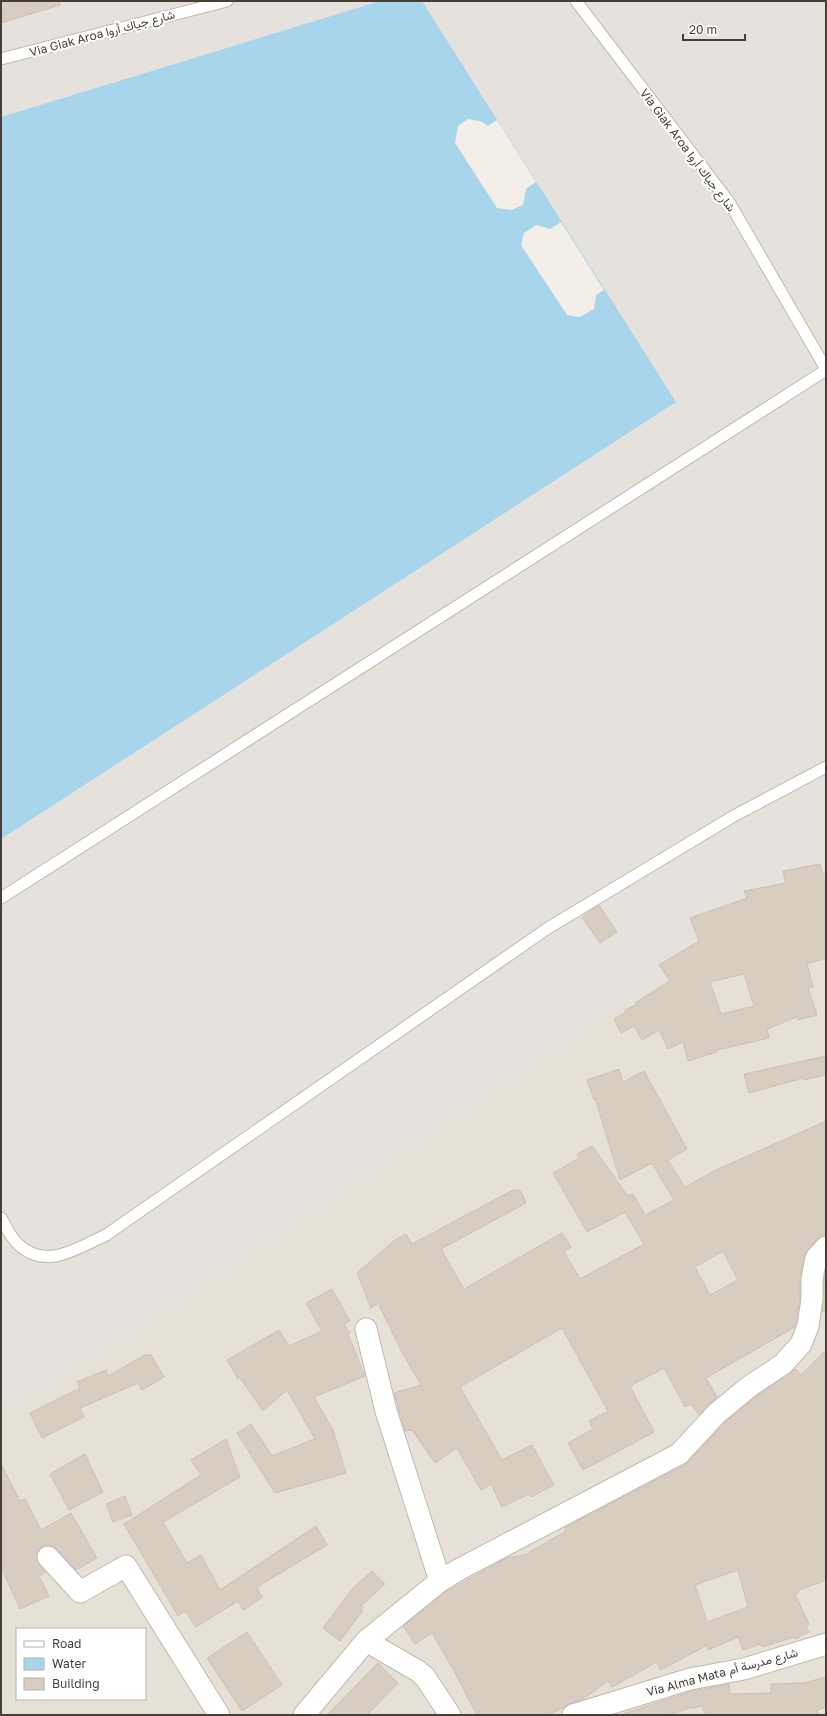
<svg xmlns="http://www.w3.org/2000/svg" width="827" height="1716" font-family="'Golos Text',Vazirmatn,sans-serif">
<rect width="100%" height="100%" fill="#f3efe8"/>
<!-- residential -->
<path fill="#e6e1d7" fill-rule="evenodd" d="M826 930V1715H1V1386L17 1408 704 953ZM17 1629H145V1699H17Z"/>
<!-- industrial -->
<g fill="#e5e1dd">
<polygon points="1,1 380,1 1,117"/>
<polygon points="422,1 826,1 826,930 704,953 17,1408 1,1386 1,839 675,402"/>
</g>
<!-- water -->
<polygon fill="#a8d4ec" points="380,1 422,1 676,402 1,839 1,117"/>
<!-- pier -->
<g fill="#f3efe8">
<polygon points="468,119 480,121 488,126 497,120 536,182 526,189 523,205 511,210 497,208 455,143 458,126"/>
<polygon points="561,222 604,290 596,295 594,309 580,317 567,315 521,245 524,233 536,225 550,229"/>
</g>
<!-- building -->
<g fill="#d7cdc1" stroke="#cec1b2" fill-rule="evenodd">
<polygon points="1,1 60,1 60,5 1,23"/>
<path d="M820 864 823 875 826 874V958L807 964 813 987 808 988 817 1015 798 1020 797 1017 767 1029 769 1038 717 1050V1052L688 1061 683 1042 668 1049 659 1030 642 1040 634 1026 621 1033 614 1019 626 1012 625 1010 636 1005 635 1003 670 981 659 965 699 941 690 918 747 898 744 891 786 883 783 871ZM744 974 754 1006 721 1014 710 982Z"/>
<polygon points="599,905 617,932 600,943 582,917"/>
<polygon points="826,1056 826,1075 804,1080 804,1078 749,1093 744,1074"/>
<path d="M619 1069 623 1082 644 1071 687 1149 668 1160 685 1187 718 1169 826 1121V1235L817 1239 804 1256 800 1277V1298L795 1327 706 1378 717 1397 699 1415 691 1404 685 1407 664 1368 630 1386 654 1432 583 1470 568 1443 593 1429 589 1421 608 1411 562 1328 460 1387 502 1460 532 1445 554 1485 531 1497 529 1494 502 1507 491 1484 481 1490 457 1448 435 1463 412 1430 405 1431 394 1393 421 1385 403 1354 378 1303 371 1308 357 1273 395 1240 406 1234 412 1244 513 1190H520L526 1203 441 1249 464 1289 562 1233 571 1247 564 1252 580 1279 644 1244 625 1212 587 1232 553 1173 579 1158 577 1154 592 1146 628 1196 633 1194 645 1215 674 1200 652 1163 620 1180 595 1098 594 1100 587 1080ZM723 1251 738 1280 710 1295 695 1267Z"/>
<polygon points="826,1270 826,1310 822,1312 824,1280"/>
<polygon points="332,1289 350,1321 344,1324 350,1333 348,1334 365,1376 314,1397 333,1430 346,1473 275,1493 237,1433 251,1424 272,1456 315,1439 287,1390 263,1411 240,1378 238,1379 227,1360 279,1330 289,1346 322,1331 306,1303"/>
<path d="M826 1350V1580L797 1591 798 1593 795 1594 809 1624 806 1626 809 1632 795 1639 794 1637 762 1647 761 1644 743 1650 738 1637 708 1650V1645L660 1670 657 1662 612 1687 608 1681 583 1699 569 1704 563 1708 547 1715H477L454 1671 432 1633 415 1644 403 1626 447 1591 507 1558 525 1555 566 1531 564 1528 685 1465 725 1422 757 1396 795 1369 801 1375ZM738 1570 748 1607 707 1622 695 1585Z"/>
<polygon points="145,1355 151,1355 164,1377 142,1390 138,1383 80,1408 84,1417 42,1438 30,1413 80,1388 77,1382 106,1370 108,1376"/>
<polygon points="226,1439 240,1477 163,1522 187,1563 201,1555 220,1590 316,1526 327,1545 257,1587 262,1598 243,1610 238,1601 196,1627 185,1611 178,1616 124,1524 201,1475 191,1460"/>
<polygon points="85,1454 103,1492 69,1510 50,1474"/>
<polygon points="1,1464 20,1501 25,1499 41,1530 71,1513 97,1558 76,1570 52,1546 46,1545 40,1548 37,1553 36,1559 46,1572 39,1576 49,1596 20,1609 1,1567"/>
<polygon points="125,1496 132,1515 113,1522 106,1504"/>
<polygon points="372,1571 385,1584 362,1605 362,1612 340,1641 323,1628 353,1588"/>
<polygon points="247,1632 282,1685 242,1711 207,1658"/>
<polygon points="378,1663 398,1683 367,1715 327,1715"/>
<polygon points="826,1677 826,1707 817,1710 819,1715 705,1715 703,1706 693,1708 693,1707 669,1715 625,1715 625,1713 693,1691 729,1684 730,1694 771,1693 771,1684 804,1683"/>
</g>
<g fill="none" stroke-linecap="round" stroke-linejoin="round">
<defs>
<g id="lane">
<polyline points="576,1 729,202 826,369"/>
<polyline points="1,59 227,1"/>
<polyline points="1,898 826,370"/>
<path d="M1 1218C6 1226 11 1238 18 1244 46 1271 77 1248 106 1235L548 928 732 817 826 767"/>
</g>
<g id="street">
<polyline points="366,1329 386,1411 440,1581"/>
<polyline points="48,1557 80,1592 126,1566 219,1715"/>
<polyline points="366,1641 440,1581 458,1570 679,1454 717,1413 750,1386 783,1364 801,1344 808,1326 812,1299 812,1279 816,1258 826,1247"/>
<polyline points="304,1715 366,1641 418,1671 425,1677 450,1715"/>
<polyline points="573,1715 690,1679 744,1669 826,1644"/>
</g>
</defs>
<!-- lane casing -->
<use href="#lane" stroke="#c1b9ae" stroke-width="13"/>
<!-- street casing -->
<use href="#street" stroke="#c1b9ae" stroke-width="23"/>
<!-- lane -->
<use href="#lane" stroke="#fff" stroke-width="11"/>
<!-- street -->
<use href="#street" stroke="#fff" stroke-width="21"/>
</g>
<g text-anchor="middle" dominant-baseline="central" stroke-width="4" stroke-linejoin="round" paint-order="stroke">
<!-- street labels -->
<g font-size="12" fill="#463f37" stroke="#fff">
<text transform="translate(102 33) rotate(-15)">Via Giak Aroa شارع جياك أروا</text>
<text transform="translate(688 150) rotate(53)">Via Giak Aroa شارع جياك أروا</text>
<text transform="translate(722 1672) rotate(-15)">Via Alma Mata شارع مدرسة أم</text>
</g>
</g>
<!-- border -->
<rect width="827" height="1716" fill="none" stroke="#463f37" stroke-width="4"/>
<!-- legend -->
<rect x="16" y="1628" width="130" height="72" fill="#ffffff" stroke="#b5b2af"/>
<rect x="24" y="1641" width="20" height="6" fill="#ffffff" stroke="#b5b2af"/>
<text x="52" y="1648" font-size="12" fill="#463f37">Road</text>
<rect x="24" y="1658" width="20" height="12" fill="#a8d4ec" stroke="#b5b2af"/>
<text x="52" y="1668" font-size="12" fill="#463f37">Water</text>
<rect x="24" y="1678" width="20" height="12" fill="#d7cdc1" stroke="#b5b2af"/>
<text x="52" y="1688" font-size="12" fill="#463f37">Building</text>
<!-- scale -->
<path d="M683 34v6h62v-6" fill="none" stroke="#463f37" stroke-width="2"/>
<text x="689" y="34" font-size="12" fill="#463f37" stroke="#ffffff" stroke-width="3" paint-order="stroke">20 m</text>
</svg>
